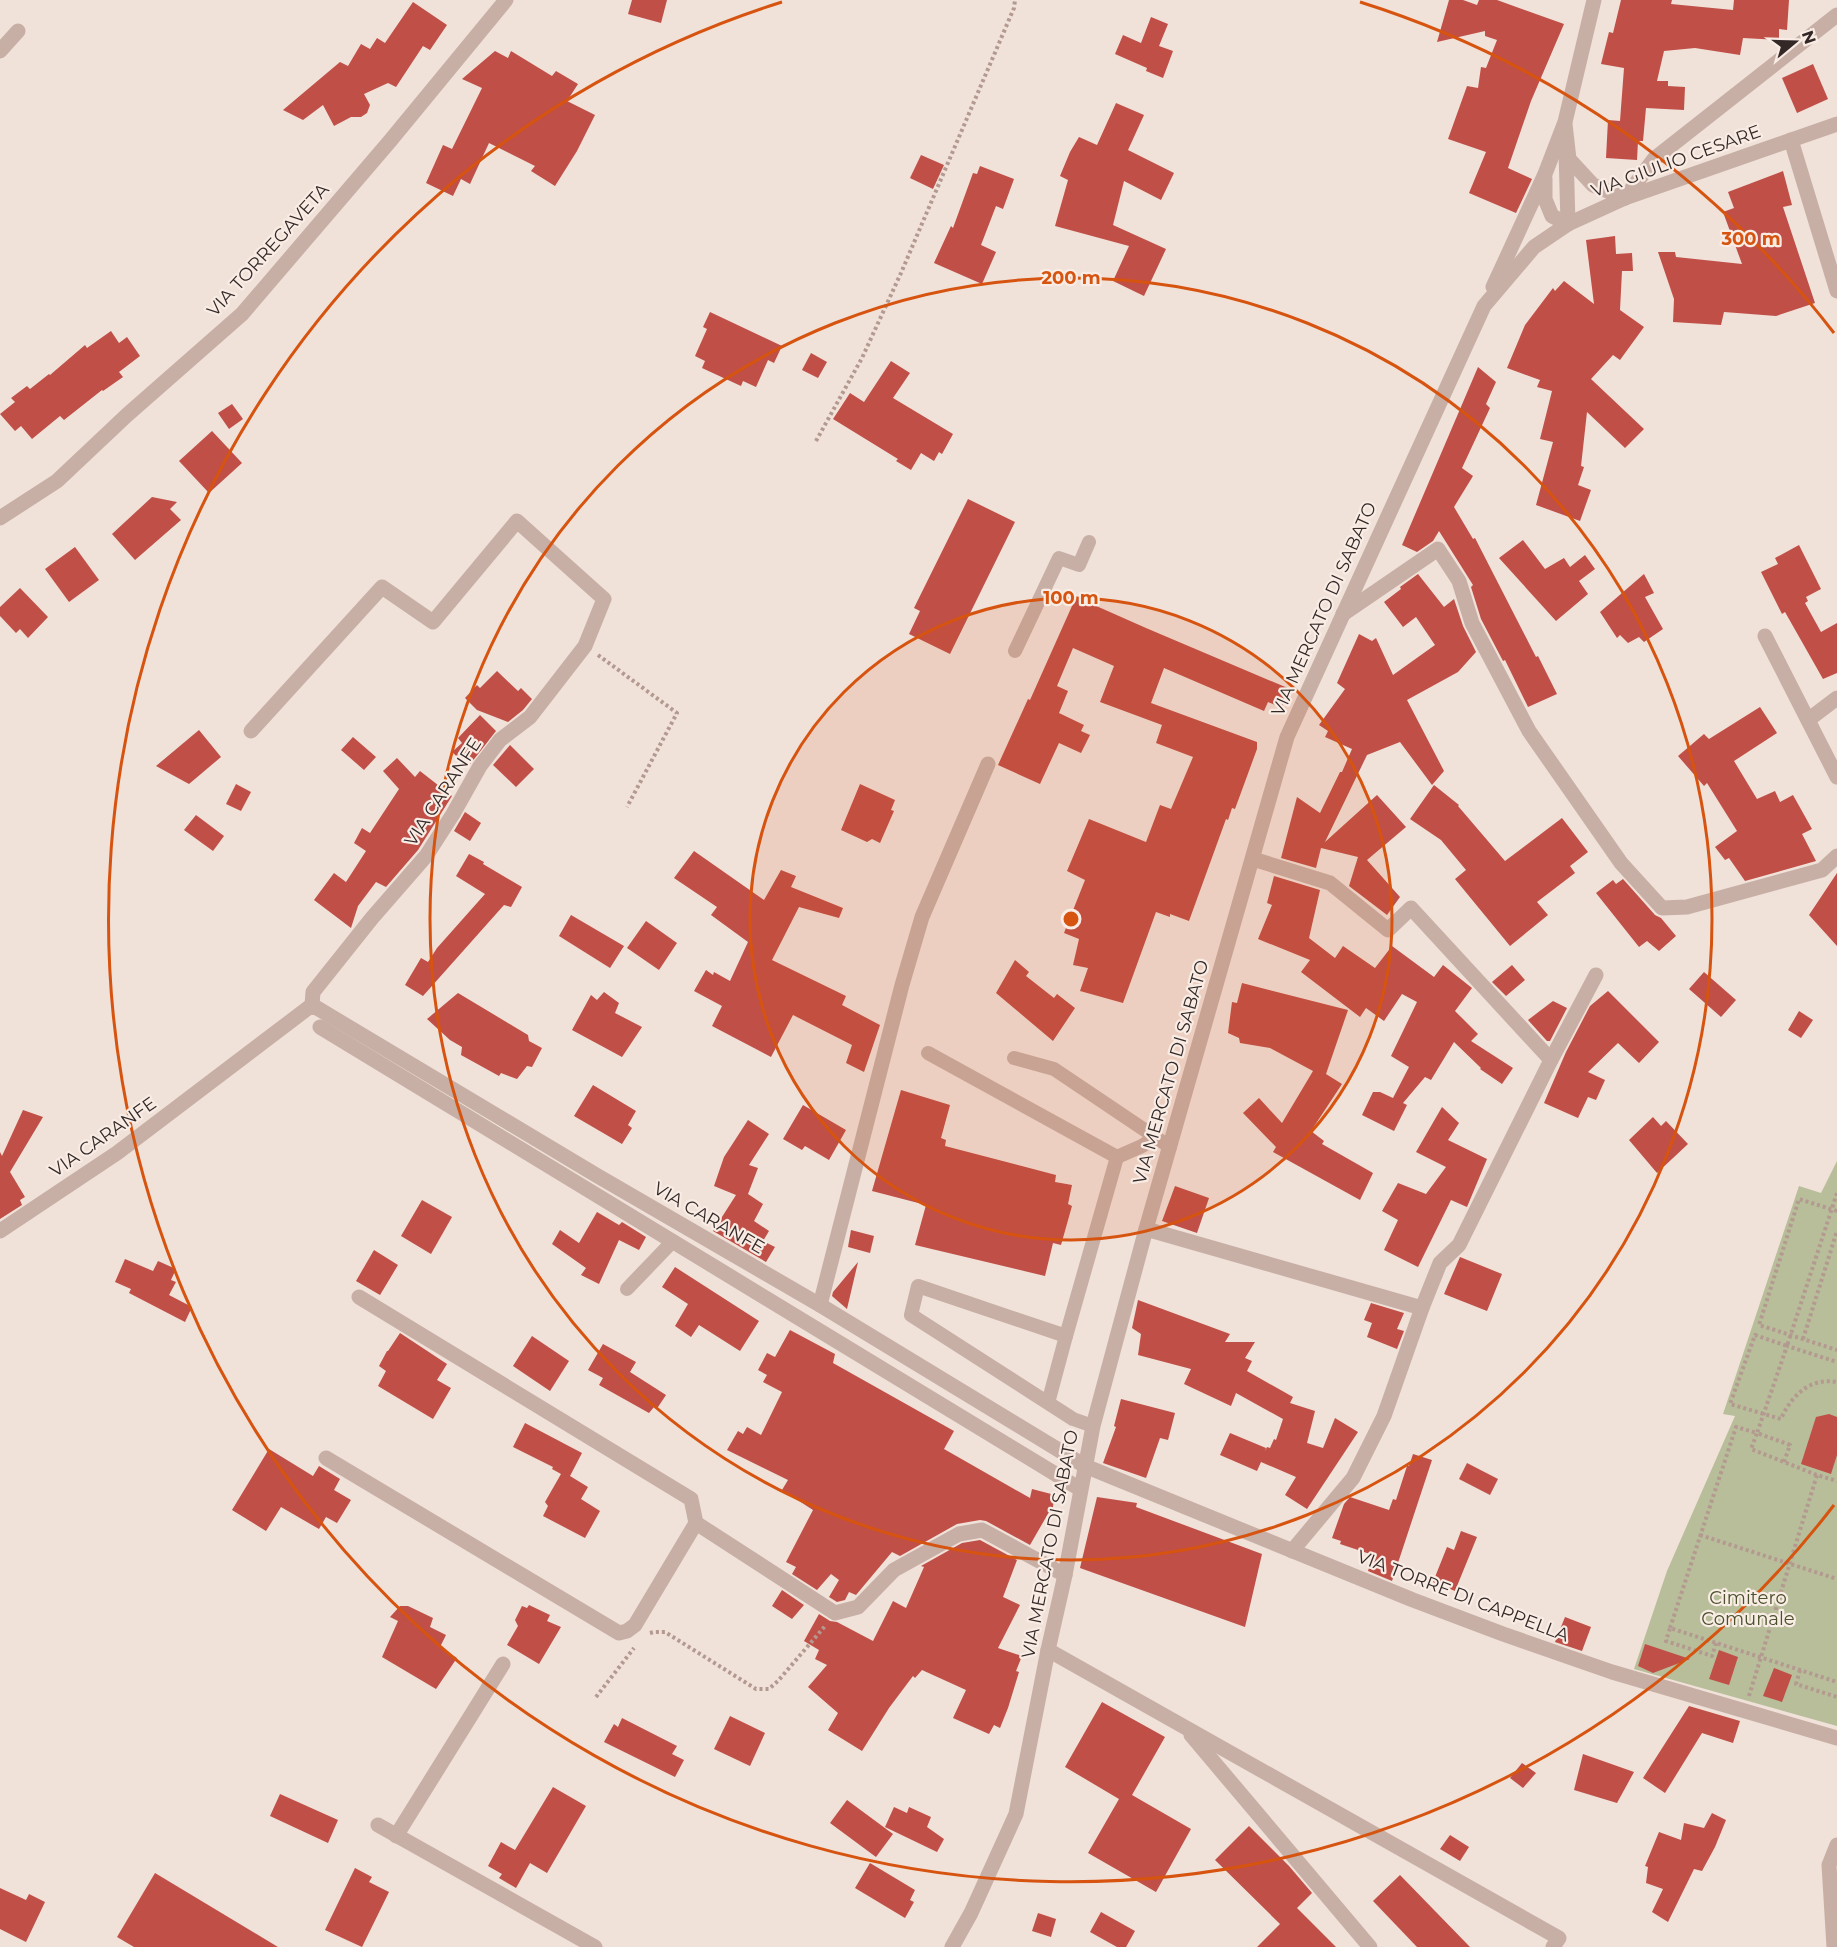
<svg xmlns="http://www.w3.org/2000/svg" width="1837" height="1947" font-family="Montserrat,sans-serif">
<rect width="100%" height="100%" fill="#f0e1d9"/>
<!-- green -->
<polygon fill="#b8be9a" points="1837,1161 1837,1726 1634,1669 1667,1571 1735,1416 1723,1414 1799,1186 1821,1193"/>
<!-- building -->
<g fill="#c04f47">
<polygon points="632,0 667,0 661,23 628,14"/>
<polygon points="1449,0 1463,0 1477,5 1479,0 1497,0 1564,24 1531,101 1508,168 1532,179 1516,213 1469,193 1486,152 1448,139 1467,86 1478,88 1481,67 1486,68 1497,40 1485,36 1485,31 1437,42"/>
<polygon points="1621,0 1672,0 1671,4 1733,10 1734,0 1789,0 1787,30 1779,29 1779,40 1743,38 1740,55 1695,48 1664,51 1657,81 1668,81 1668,86 1685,87 1684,110 1646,108 1643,141 1638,141 1637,160 1606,158 1608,120 1620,121 1624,68 1601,64 1609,32 1613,33"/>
<polygon points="413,2 447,25 430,50 423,46 396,87 388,83 364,94 370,105 367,113 361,117 351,117 334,126 323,105 303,120 283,110 340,62 348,66 361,44 370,49 377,38 385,43"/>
<polygon points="1151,17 1168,24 1159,46 1173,51 1163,78 1146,71 1147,68 1115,54 1123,35 1141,43"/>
<polygon points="495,51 508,58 511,51 552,76 556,71 578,84 567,101 595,115 577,151 555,186 531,171 535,166 489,143 470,184 461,179 453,196 426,183 443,145 452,149 482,88 462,79"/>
<polygon points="1813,64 1828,99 1797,113 1782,78"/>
<polygon points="1116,103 1144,115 1128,150 1174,173 1161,200 1124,181 1113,225 1166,249 1144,296 1113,281 1129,246 1055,226 1068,180 1060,176 1070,152 1079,137 1097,145"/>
<polygon points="921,155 944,165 933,189 910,178"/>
<polygon points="980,166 1014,179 1003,209 996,206 981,245 996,252 982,284 934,263 951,226 953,228 973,173 977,174"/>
<polygon points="1783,171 1792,205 1783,207 1815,303 1776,316 1724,312 1721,325 1673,322 1674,299 1658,252 1675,252 1676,257 1742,264 1723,212 1734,208 1728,192"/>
<polygon points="1615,236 1616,254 1632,253 1633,271 1622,271 1620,310 1644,327 1620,360 1613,355 1591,379 1644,429 1625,448 1587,412 1581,466 1584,467 1578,485 1591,490 1580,521 1536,505 1553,442 1540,439 1552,391 1537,387 1540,380 1507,368 1525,325 1553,288 1555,291 1564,281 1594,304 1586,240"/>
<polygon points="710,312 782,346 774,363 768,360 756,387 743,381 741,386 702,368 705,361 695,356 707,329 703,327"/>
<polygon points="111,331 119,343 127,337 140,356 119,372 123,377 103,391 102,390 64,420 60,416 32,439 21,426 15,431 0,414 15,402 11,398 27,386 30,389 49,374 50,375 85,345 87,348"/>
<polygon points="811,353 827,362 818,378 802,370"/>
<polygon points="891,361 910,373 893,398 953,434 942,454 939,452 934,461 921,453 911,470 896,461 898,459 833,419 850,393 864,402"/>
<polygon points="1478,367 1496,382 1486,404 1490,408 1462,468 1473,476 1454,507 1473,539 1475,538 1536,657 1538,656 1557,694 1528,707 1505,660 1503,661 1481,619 1471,587 1473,585 1439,531 1433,541 1417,552 1402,545"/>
<polygon points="232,404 243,419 229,429 218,413"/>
<polygon points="212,431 242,463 209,493 179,461"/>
<polygon points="152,497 177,502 170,509 181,520 135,560 112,534"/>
<polygon points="968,499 1015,522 950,654 909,634 920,611 914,608"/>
<polygon points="1523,540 1545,569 1564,558 1570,567 1585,555 1595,569 1579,581 1588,594 1556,621 1499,558"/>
<polygon points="1799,545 1821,589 1806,597 1808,601 1805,603 1821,632 1837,623 1837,673 1823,679 1785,612 1782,614 1761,572 1778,564 1775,558"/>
<polygon points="75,547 99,580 69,602 45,569"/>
<polygon points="1418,574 1444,607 1454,599 1463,626 1476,652 1458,672 1407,700 1444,771 1432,785 1400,742 1367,755 1325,842 1377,795 1406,827 1367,860 1400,897 1387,915 1349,886 1358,857 1321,848 1316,868 1281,858 1297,797 1320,813 1340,772 1342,772 1352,749 1325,737 1328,731 1319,725 1345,689 1337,683 1359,634 1372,641 1376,638 1393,675 1435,645 1416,617 1403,627 1384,602 1401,589 1400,587"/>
<polygon points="1644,574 1654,593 1645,597 1663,629 1644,642 1639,637 1628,643 1620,635 1617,638 1600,612"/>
<polygon points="20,588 48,617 28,638 20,629 16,633 0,616 0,607"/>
<polygon points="1076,597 1146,628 1290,689 1282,708 1268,702 1264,711 1164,668 1151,703 1257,742 1257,749 1235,809 1232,808 1228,820 1226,819 1189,921 1170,914 1170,917 1156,912 1123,1003 1080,991 1088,968 1073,965 1079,939 1064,933 1085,880 1067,871 1089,819 1146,842 1160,805 1171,809 1193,757 1156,743 1162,725 1100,702 1114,666 1073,648 1057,686 1068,691 1059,713 1084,725 1081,731 1090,735 1081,753 1059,743 1040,784 998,765 1028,699 1030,700"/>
<polygon points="497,671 518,691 521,688 532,699 523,710 508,722 477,710 465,698 477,685 480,688"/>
<polygon points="1760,707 1777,733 1734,761 1757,799 1775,791 1780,802 1793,795 1812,829 1802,834 1816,861 1745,881 1729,858 1725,860 1715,847 1737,831 1707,783 1704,786 1678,756 1704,734 1709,739"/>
<polygon points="480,715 496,731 468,767 452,752 462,743 458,738"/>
<polygon points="199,730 221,757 189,784 156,766"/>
<polygon points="353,737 376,757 364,770 341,750"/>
<polygon points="510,745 534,769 516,787 493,765"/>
<polygon points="397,758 415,777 420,771 452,796 418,850 386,887 376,882 358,906 351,928 314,900 334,873 346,882 366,851 354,843 362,828 370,833 399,789 383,771"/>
<polygon points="236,784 251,792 241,811 226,804"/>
<polygon points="860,784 895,800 891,810 894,811 880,843 872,839 867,842 841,830"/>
<polygon points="1434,785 1459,805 1458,806 1505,861 1562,818 1588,852 1570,866 1575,873 1537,902 1548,915 1510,946 1455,879 1466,870 1441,840 1410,819"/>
<polygon points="465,812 481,823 470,841 454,831"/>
<polygon points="196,815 224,836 213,851 184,830"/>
<polygon points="694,851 764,900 781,870 796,876 791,887 843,908 839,918 799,907 772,960 846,996 842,1005 880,1025 864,1072 846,1063 852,1045 793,1015 771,1057 712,1026 722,1006 694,991 706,970 713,975 714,972 730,981 748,942 711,915 717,907 674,878"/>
<polygon points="469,854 484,862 483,864 522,887 511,907 504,905 423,996 405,985 421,958 428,962 437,948 485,894 456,876"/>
<polygon points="1837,873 1837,946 1809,915"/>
<polygon points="1274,876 1320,890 1309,938 1335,958 1343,946 1375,968 1392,946 1434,977 1443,965 1472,988 1455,1011 1478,1034 1471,1041 1513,1068 1502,1084 1480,1069 1481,1068 1454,1042 1431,1080 1425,1077 1403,1103 1407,1105 1394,1131 1362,1115 1373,1092 1380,1092 1393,1098 1409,1067 1391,1056 1417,1002 1402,994 1384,1021 1366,1008 1360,1017 1301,972 1310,960 1258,939 1272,905 1267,903"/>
<polygon points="1623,879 1655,915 1661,918 1676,936 1659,951 1647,941 1639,947 1596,893 1613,880 1616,884"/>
<polygon points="571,915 624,946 610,968 559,936"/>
<polygon points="646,921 677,943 659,970 627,948"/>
<polygon points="1015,960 1029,972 1026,976 1054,998 1057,994 1075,1008 1053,1041 996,993"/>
<polygon points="1512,965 1525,980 1506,996 1492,982"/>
<polygon points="1704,972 1736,1000 1721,1017 1689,989"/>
<polygon points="1242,983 1348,1010 1326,1074 1342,1084 1311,1131 1324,1141 1322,1144 1373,1173 1360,1200 1273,1152 1276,1147 1243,1113 1259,1098 1282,1123 1313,1071 1270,1048 1240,1043 1239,1038 1228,1033 1232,1002 1237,1003"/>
<polygon points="1608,991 1659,1042 1639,1063 1618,1043 1588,1072 1605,1080 1596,1100 1588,1097 1578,1118 1544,1103 1566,1052 1590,1006"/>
<polygon points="604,992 619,1003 615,1013 642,1027 622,1057 572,1030 591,995 597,1000"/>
<polygon points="458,993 528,1035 529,1041 542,1048 532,1067 527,1066 517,1079 501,1073 499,1076 461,1055 462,1047 450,1040 427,1019"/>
<polygon points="1553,1001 1567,1008 1550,1041 1547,1041 1528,1020"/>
<polygon points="1799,1011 1813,1020 1801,1038 1788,1030"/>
<polygon points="593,1085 636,1111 628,1125 632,1128 622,1144 574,1116"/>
<polygon points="901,1090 950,1105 941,1138 946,1140 945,1146 1056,1175 1055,1182 1072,1185 1068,1204 1072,1206 1061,1245 1053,1243 1045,1276 915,1245 926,1205 872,1191"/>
<polygon points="803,1105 846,1130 829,1160 805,1146 802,1150 783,1139"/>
<polygon points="1442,1107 1459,1123 1448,1140 1487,1159 1467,1207 1451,1200 1418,1267 1384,1250 1398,1220 1382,1211 1398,1183 1426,1194 1446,1167 1416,1152"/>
<polygon points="23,1110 43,1117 10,1172 25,1197 20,1200 22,1205 0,1219 0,1152 2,1156"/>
<polygon points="1653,1117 1661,1126 1666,1121 1688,1144 1657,1173 1629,1140"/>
<polygon points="748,1120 769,1134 749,1165 758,1168 748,1194 763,1204 754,1221 769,1231 763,1241 775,1247 766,1262 713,1231 736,1195 714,1186 724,1157"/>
<polygon points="1175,1186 1209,1198 1197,1233 1162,1221"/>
<polygon points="422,1200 452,1217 431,1254 401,1236"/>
<polygon points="597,1212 619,1225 622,1222 646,1237 639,1250 619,1240 599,1284 581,1275 586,1268 552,1244 560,1230 579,1243"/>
<polygon points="851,1230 874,1236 870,1253 848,1247"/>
<polygon points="374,1250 398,1265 380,1295 356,1281"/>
<polygon points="1460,1257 1502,1274 1487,1311 1444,1294"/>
<polygon points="125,1259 153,1271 158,1261 176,1269 171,1280 176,1282 169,1295 192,1307 185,1322 129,1293 131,1289 115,1282"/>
<polygon points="858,1262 847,1309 832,1296 833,1292"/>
<polygon points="675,1267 759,1321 740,1351 699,1325 691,1337 675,1326 688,1304 662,1287"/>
<polygon points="1138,1300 1230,1334 1225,1342 1255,1342 1245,1358 1252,1361 1247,1371 1293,1397 1290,1403 1315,1411 1307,1443 1323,1448 1335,1418 1358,1432 1307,1509 1285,1495 1296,1477 1261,1462 1257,1471 1220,1455 1230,1433 1266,1448 1265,1451 1267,1447 1270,1448 1274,1439 1276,1440 1283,1419 1236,1393 1231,1406 1184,1384 1191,1369 1138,1355 1141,1334 1132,1328"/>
<polygon points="1371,1303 1404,1313 1397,1329 1404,1331 1397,1349 1367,1337 1372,1323 1364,1320"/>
<polygon points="790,1330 835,1354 833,1363 954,1431 944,1449 1030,1498 1032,1489 1055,1495 1052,1512 1049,1512 1030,1545 986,1521 980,1520 957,1524 900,1556 892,1552 856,1595 849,1592 845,1600 837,1602 829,1597 839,1580 831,1574 817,1590 792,1574 796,1567 786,1562 813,1510 782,1490 788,1480 727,1450 738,1431 743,1434 747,1427 761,1435 782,1392 763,1382 767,1375 758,1370 767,1353 775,1357"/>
<polygon points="400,1333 447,1364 437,1380 451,1388 433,1419 378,1386 386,1371 379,1366 387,1351 388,1351"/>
<polygon points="532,1336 569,1361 550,1391 513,1366"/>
<polygon points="603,1344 636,1362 630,1372 666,1395 658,1407 654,1407 649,1413 599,1385 603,1378 588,1370"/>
<polygon points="1121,1399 1175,1413 1168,1440 1160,1438 1146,1478 1103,1463 1116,1427 1114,1426"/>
<polygon points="1829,1414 1837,1417 1837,1455 1831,1474 1801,1464 1816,1417"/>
<polygon points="525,1423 582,1453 570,1476 588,1487 581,1499 600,1511 585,1538 543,1516 548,1506 545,1502 561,1474 552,1469 553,1467 513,1447"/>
<polygon points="269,1449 313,1476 319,1466 340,1479 334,1490 351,1500 337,1523 326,1517 319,1529 281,1507 266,1531 232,1510"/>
<polygon points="1413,1454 1432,1460 1392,1581 1368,1571 1373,1555 1340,1544 1341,1541 1332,1538 1344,1504 1350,1497 1389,1510 1393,1499 1396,1500 1407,1466 1409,1466"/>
<polygon points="1467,1463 1498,1479 1490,1495 1459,1479"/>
<polygon points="1097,1497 1137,1503 1136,1507 1262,1554 1245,1627 1080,1568"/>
<polygon points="1461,1531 1477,1537 1455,1591 1433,1582 1447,1547 1454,1550"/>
<polygon points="980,1540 1017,1560 1003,1597 1020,1605 998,1648 1022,1656 1016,1671 1019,1672 1008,1708 1000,1728 994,1725 989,1734 953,1718 966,1690 922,1670 915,1678 913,1676 889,1708 862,1751 828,1730 838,1713 808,1687 827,1665 815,1659 819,1650 804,1641 819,1614 830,1621 837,1622 873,1641 893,1601 906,1608 924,1567 921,1566 962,1543"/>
<polygon points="782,1590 804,1605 792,1619 772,1606"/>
<polygon points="529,1605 550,1615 547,1621 561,1627 539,1664 507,1645 518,1626 515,1620 522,1606 527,1608"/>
<polygon points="400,1606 408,1606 433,1618 430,1627 446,1635 440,1647 457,1658 436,1689 382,1657 398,1621 390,1617"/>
<polygon points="1565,1617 1591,1627 1582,1651 1555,1642"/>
<polygon points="1645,1644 1690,1659 1653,1673 1638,1666"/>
<polygon points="1719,1650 1738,1657 1729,1685 1709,1679"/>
<polygon points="1774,1668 1792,1675 1782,1702 1763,1696"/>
<polygon points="1102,1702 1165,1737 1132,1795 1191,1829 1156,1892 1088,1853 1119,1799 1065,1767"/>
<polygon points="1689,1706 1740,1721 1733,1743 1702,1733 1665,1793 1643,1778"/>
<polygon points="730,1716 765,1733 750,1766 714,1749"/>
<polygon points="622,1718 677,1746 672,1754 684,1760 675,1777 604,1742 614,1724 618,1727"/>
<polygon points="1583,1754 1634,1772 1617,1803 1574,1790"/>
<polygon points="1522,1763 1536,1773 1523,1788 1510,1778"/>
<polygon points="553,1787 586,1806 547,1873 530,1863 516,1888 499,1878 502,1874 488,1866 501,1842 515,1850"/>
<polygon points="280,1794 338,1820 328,1843 270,1816"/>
<polygon points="847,1800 893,1834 876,1857 830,1823"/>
<polygon points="894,1807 907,1813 909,1807 931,1817 927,1827 944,1839 937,1852 885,1827"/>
<polygon points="1712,1813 1726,1820 1715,1847 1702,1871 1694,1869 1668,1922 1652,1912 1663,1889 1646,1883 1648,1867 1645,1866 1659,1832 1681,1840 1684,1823 1704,1828"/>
<polygon points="1249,1826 1289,1866 1312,1893 1297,1908 1336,1947 1257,1947 1280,1924 1215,1860"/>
<polygon points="1450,1835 1469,1847 1460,1861 1440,1849"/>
<polygon points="870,1863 915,1890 910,1900 914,1902 905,1918 855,1888"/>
<polygon points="355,1868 372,1877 369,1882 389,1892 362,1947 325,1930"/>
<polygon points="155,1873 278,1947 134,1947 117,1937"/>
<polygon points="1400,1875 1470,1947 1417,1947 1373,1901"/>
<polygon points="0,1888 26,1900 29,1894 45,1902 26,1942 0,1929"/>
<polygon points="1101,1912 1135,1931 1126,1947 1117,1947 1090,1932"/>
<polygon points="1038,1913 1056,1919 1051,1937 1032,1931"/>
</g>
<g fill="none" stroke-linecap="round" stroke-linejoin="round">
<!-- path -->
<g stroke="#b39990" stroke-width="4" stroke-dasharray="3 3" stroke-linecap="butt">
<polyline points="816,441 862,358 901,273 1014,8 1015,0"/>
<polyline points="598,655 677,713 627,807"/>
<path d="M1837 1193 1787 1346 1755 1335 1730 1404 1781 1419C1791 1396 1810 1377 1837 1382"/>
<polyline points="1837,1211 1799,1199 1759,1325 1837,1350"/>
<polyline points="1803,1339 1837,1231"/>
<polyline points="1784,1462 1790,1445 1757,1433 1787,1346 1837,1362"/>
<polyline points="1700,1535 1837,1579"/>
<polyline points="1670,1628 1736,1427 1757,1433 1751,1449 1817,1475 1837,1481"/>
<polyline points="650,1633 654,1632 665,1632 756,1689 769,1689 778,1681 825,1626"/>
<polyline points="1716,1643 1712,1656 1666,1641 1670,1628 1837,1682"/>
<polyline points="1800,1670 1796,1684 1837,1697"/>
<polyline points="1749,1696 1817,1475"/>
<polyline points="596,1697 634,1648"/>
</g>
<!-- service -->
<g stroke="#c7afa6" stroke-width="14">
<polyline points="1015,651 1059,558 1079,565 1089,542"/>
<polyline points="928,1053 1117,1157"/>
<polyline points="1014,1058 1054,1069 1170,1147"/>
<polyline points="1117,1157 1142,1146 1156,1137"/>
<polyline points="627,1289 673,1241"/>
<polyline points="1066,1336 1117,1157"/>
<polyline points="1048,1403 1066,1336 918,1286 911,1315 1073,1419 1093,1426"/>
</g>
<!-- minor -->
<g stroke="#c7afa6" stroke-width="15">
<polyline points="0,51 18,31"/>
<polyline points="1791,140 1837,291"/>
<polyline points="1625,198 1654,159 1837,15"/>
<polyline points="1343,614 1438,549 1459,581 1472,623 1529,731 1621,863 1662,908 1687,907 1822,870 1837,856"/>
<polyline points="1765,636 1837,777"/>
<polyline points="1808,720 1837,698"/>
<polyline points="251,731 382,587 433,622 517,521 604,599 585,646 530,717 500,740 480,766 453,814 426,856 372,918 313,992 312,1005"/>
<polyline points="1253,859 1330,883 1388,930 1411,908 1551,1060"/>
<polyline points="320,1027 1080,1489"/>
<polyline points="1146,1229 1422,1308"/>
<polyline points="0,1231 117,1153 312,1005 596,1175 820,1305 1085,1466 1413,1600 1503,1634 1612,1672 1837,1738"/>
<polyline points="359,1297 691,1499 696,1523 835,1613 858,1607 894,1570 959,1534 982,1530 1065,1575"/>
<polyline points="820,1305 902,985 922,917 988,764"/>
<polyline points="326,1458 619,1633 627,1631 635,1625 696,1523"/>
<polyline points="1292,1551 1353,1478 1384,1416 1422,1308 1440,1263 1459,1245 1551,1060 1596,975"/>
<polyline points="1048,1650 1559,1938 1553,1947"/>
<polyline points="1191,1735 1370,1947"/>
<polyline points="378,1825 595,1947"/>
<polyline points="396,1836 503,1664"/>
<polyline points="1834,1947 1829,1865 1837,1845"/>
</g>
<!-- tertiary -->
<g stroke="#c7afa6" stroke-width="15">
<polyline points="1565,124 1569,159 1593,185 1625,198"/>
<polyline points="1566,152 1568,224"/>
<polyline points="1545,178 1545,199 1552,216 1568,224"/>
<polyline points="1493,287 1545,174 1565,122 1594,0"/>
<polyline points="0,518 57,481 127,415 242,314 390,141 506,0"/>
<polyline points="952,1947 971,1913 1016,1814 1048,1650 1065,1575 1093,1426 1146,1229 1287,737 1484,306 1534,247 1568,224 1625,198 1837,124"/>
</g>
</g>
<!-- distance rings -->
<circle cx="1071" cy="919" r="321" fill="#d6540f" fill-opacity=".12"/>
<g fill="none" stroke="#d6540f" stroke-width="3">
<circle cx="1071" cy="919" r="321"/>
<circle cx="1071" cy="919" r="641"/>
<path d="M1834 1505A962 962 0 1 1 782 2M1360 2A962 962 0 0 1 1834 333"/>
</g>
<g text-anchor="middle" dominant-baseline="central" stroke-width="4.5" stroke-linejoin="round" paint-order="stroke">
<!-- street labels -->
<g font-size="18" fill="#332826" stroke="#f8ece5">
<text transform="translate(1676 161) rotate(-20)">VIA GIULIO CESARE</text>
<text transform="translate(268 250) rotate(-48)">VIA TORREGAVETA</text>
<text transform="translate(1324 609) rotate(-66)">VIA MERCATO DI SABATO</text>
<text transform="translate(443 792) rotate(-57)">VIA CARANFE</text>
<text transform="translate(1171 1072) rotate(-74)">VIA MERCATO DI SABATO</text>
<text transform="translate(103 1137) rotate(-35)">VIA CARANFE</text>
<text transform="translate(709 1218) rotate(30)">VIA CARANFE</text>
<text transform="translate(1050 1544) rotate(-79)">VIA MERCATO DI SABATO</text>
<text transform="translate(1463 1596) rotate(21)">VIA TORRE DI CAPPELLA</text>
</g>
<!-- park labels -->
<g font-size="18" fill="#49502b" stroke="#f8ece5">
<text x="1748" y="1598">Cimitero<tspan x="1748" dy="21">Comunale</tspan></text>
</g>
</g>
<circle cx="1071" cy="919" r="9" fill="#d6540f" stroke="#f8ece5" stroke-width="3"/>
<g font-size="18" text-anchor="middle" font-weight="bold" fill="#d6540f" stroke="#f8ece5" stroke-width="4.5" stroke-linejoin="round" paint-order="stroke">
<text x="1751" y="245">300 m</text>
<text x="1071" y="284">200 m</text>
<text x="1071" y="604">100 m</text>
</g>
<!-- north arrow -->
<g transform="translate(1795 42) rotate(71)" stroke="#f8ece5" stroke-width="4.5" paint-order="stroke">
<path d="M0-4.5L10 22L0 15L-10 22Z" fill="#332826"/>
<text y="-9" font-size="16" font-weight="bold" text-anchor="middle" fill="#332826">N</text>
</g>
</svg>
